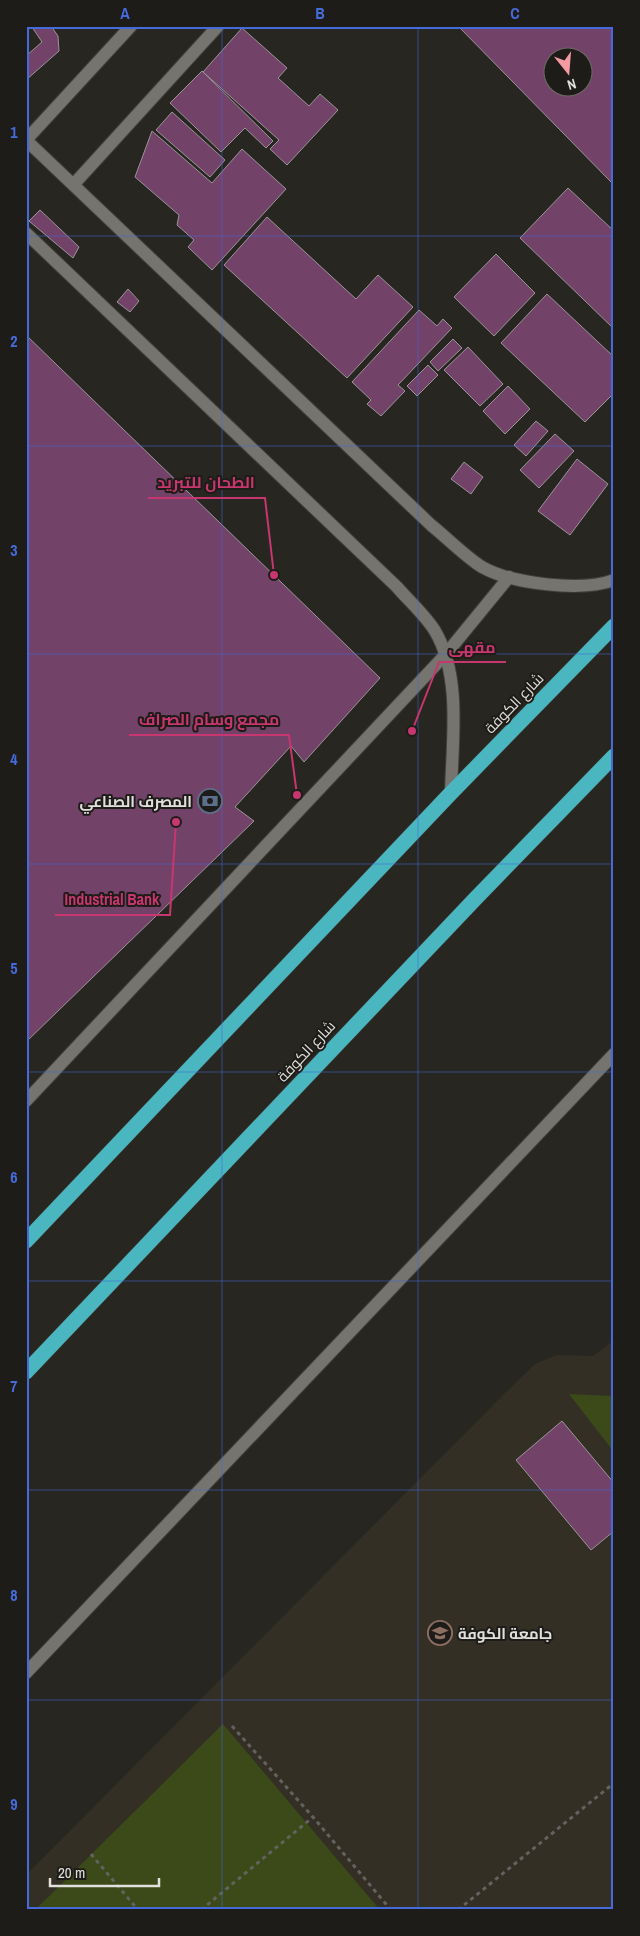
<svg xmlns="http://www.w3.org/2000/svg" width="640" height="1936" font-family="'Archivo Narrow',Cairo,sans-serif">
<rect width="100%" height="100%" fill="#272621"/>
<!-- built -->
<polygon fill="#332f25" points="614,1340 614,1910 26,1910 26,1875 507,1391 535,1364 557,1355 593,1356"/>
<!-- green -->
<g fill="#3b4a18">
<polygon points="569,1394 614,1396 614,1452"/>
<polygon points="223,1724 380,1910 35,1910"/>
</g>
<!-- building -->
<g fill="#734268" stroke="#9a9598" fill-rule="evenodd">
<polygon points="33,26 51,26 58,36 59,51 26,80 26,56 42,42 32,27"/>
<path d="M458 26H614V185ZM552 58H582V88H552Z"/>
<polygon points="242,28 287,68 278,78 309,106 320,94 338,110 287,165 270,149 279,140 203,72"/>
<polygon points="202,71 273,141 266,148 245,128 221,152 170,103"/>
<polygon points="172,112 225,160 210,177 156,130"/>
<polygon points="152,131 212,183 242,149 286,189 212,270 188,247 194,240 177,225 179,215 135,177"/>
<polygon points="568,188 614,231 614,329 520,238"/>
<polygon points="40,210 79,247 73,258 29,221"/>
<polygon points="267,217 356,299 378,275 413,307 347,378 224,265"/>
<polygon points="496,254 535,293 494,336 454,297"/>
<polygon points="128,289 139,301 130,312 117,302"/>
<polygon points="547,294 614,357 614,393 585,422 501,343"/>
<polygon points="419,310 437,326 443,319 452,328 398,385 405,391 381,416 367,404 371,400 352,382"/>
<polygon points="26,335 380,678 304,762 291,746 235,807 254,821 26,1042"/>
<polygon points="453,339 462,348 438,371 430,362"/>
<polygon points="468,347 503,384 480,406 444,370"/>
<polygon points="428,365 438,375 417,396 407,386"/>
<polygon points="508,386 530,409 505,434 483,411"/>
<polygon points="536,421 548,431 526,456 514,445"/>
<polygon points="555,434 574,451 539,488 520,470"/>
<polygon points="577,459 608,484 570,535 538,511"/>
<polygon points="464,462 483,477 471,494 451,479"/>
<polygon points="562,1421 614,1483 614,1531 591,1550 516,1460"/>
</g>
<g fill="none" stroke-linecap="round" stroke-linejoin="round">
<defs>
<polyline id="lane" points="26,1673 614,1054"/>
<g id="street">
<path d="M26 140 431 525C446 537 467 558 482 567 512 584 582 592 614 580"/>
<polyline points="26,140 131,26"/>
<polyline points="74,184 218,26"/>
<path d="M26 233 397 587C409 601 425 615 435 631 462 677 452 742 451 793"/>
<polyline points="26,1101 446,654 509,577"/>
</g>
<g id="highway">
<polyline points="26,1241 451,793 614,626"/>
<polyline points="26,1372 476,898 614,756"/>
</g>
</defs>
<!-- lane casing -->
<use href="#lane" stroke="#42413d" stroke-width="14"/>
<!-- street casing -->
<use href="#street" stroke="#42413d" stroke-width="14"/>
<!-- highway casing -->
<use href="#highway" stroke="#42413d" stroke-width="16"/>
<!-- path -->
<g stroke="#63625e" stroke-width="3" stroke-dasharray="4 4" stroke-linecap="butt">
<polyline points="232,1726 313,1817 391,1910"/>
<polyline points="91,1854 138,1910"/>
<polyline points="201,1910 313,1817"/>
<polyline points="458,1910 614,1783"/>
</g>
<!-- lane -->
<use href="#lane" stroke="#75746e" stroke-width="12"/>
<!-- street -->
<use href="#street" stroke="#75746e" stroke-width="12"/>
<!-- highway -->
<use href="#highway" stroke="#4ab7c0" stroke-width="15"/>
</g>
<!-- grid -->
<path fill="none" stroke="#446bd9" stroke-width="1" stroke-opacity="0.55" d="M222 26V1910M418 26V1910M26 236H614M26 446H614M26 654H614M26 864H614M26 1072H614M26 1281H614M26 1490H614M26 1700H614"/>
<!-- icons -->
<defs>
<symbol id="bank-ring" viewBox="-11 -11 22 22"><circle r="9.5" fill="#1e1c18" stroke="#5c6f8a" stroke-width="1.5"/><path d="M-6-4H6V4H-6ZM0-2.3a2.3 2.3 0 1 0 0 4.6a2.3 2.3 0 1 0 0-4.6Z" fill="#5c6f8a"/></symbol>
<symbol id="university-ring" viewBox="-11 -11 22 22"><circle r="9.5" fill="#1e1c18" stroke="#8d6e63" stroke-width="1.5"/><path d="M0-5L7-2L0 1L-7-2ZM-4 1L0 2.5L4 1V4Q0 6-4 4Z" fill="#8d6e63"/></symbol>
</defs>
<g fill-rule="evenodd">
<use href="#bank-ring" x="196" y="787" width="28" height="28"/>
<use href="#university-ring" x="426" y="1619" width="28" height="28"/>
</g>
<g text-anchor="middle" dominant-baseline="central" stroke-width="4" stroke-linejoin="round" paint-order="stroke">
<!-- street labels -->
<g font-size="15" fill="#e1e0dd" stroke="#1e1c18">
<text transform="translate(514 703) rotate(-46)">شارع الكوفة</text>
<text transform="translate(306 1051) rotate(-47)">شارع الكوفة</text>
</g>
<!-- poi labels -->
<g font-size="15" font-weight="bold" fill="#e1e0dd" stroke="#1e1c18" text-anchor="end">
<text x="192" y="801">المصرف الصناعي</text>
<text x="458" y="1633" text-anchor="start">جامعة الكوفة</text>
</g>
</g>
<!-- callouts -->
<path fill="none" stroke="#c7366e" stroke-width="2" d="M274 575L265 498H148M412 731L439 662H506M297 795L289 735H129M176 822L170 915H55"/>
<g fill="#c7366e" stroke="#1e1c18" stroke-width="2">
<circle cx="274" cy="575" r="5"/>
<circle cx="412" cy="731" r="5"/>
<circle cx="297" cy="795" r="5"/>
<circle cx="176" cy="822" r="5"/>
</g>
<g font-size="16" text-anchor="middle" font-weight="bold" fill="#c7366e" stroke="#1e1c18" stroke-width="4" stroke-linejoin="round" paint-order="stroke">
<text x="206" y="488">الطحان للتبريد</text>
<text x="472" y="653">مقهى</text>
<text x="209" y="725">مجمع وسام الصراف</text>
<text x="112" y="905">Industrial Bank</text>
</g>
<!-- border -->
<rect width="640" height="1936" fill="none" stroke="#1e1c18" stroke-width="55"/>
<!-- north arrow -->
<g transform="translate(568 72) rotate(163)"><circle r="24" fill="#1e1c18" stroke="#6c6a67"/>
<path d="M0-4L9 19L0 12L-9 19Z" fill="#f49aa3"/>
<text y="-8" font-size="14" font-weight="bold" text-anchor="middle" fill="#e1e0dd">N</text>
</g>
<!-- scale -->
<path d="M50 1878v8h109v-8" fill="none" stroke="#e1e0dd" stroke-width="2.5"/>
<text x="58" y="1878" font-size="15" fill="#e1e0dd" stroke="#1e1c18" stroke-width="4" paint-order="stroke">20 m</text>
<rect x="28" y="28" width="584" height="1880" fill="none" stroke="#446bd9" stroke-width="2"/>
<g font-size="16" text-anchor="middle" font-weight="bold" fill="#446bd9">
<text x="125" y="19">A</text>
<text x="320" y="19">B</text>
<text x="515" y="19">C</text>
<text x="14" y="138">1</text>
<text x="14" y="347">2</text>
<text x="14" y="556">3</text>
<text x="14" y="765">4</text>
<text x="14" y="974">5</text>
<text x="14" y="1183">6</text>
<text x="14" y="1392">7</text>
<text x="14" y="1601">8</text>
<text x="14" y="1810">9</text>
</g>
</svg>
